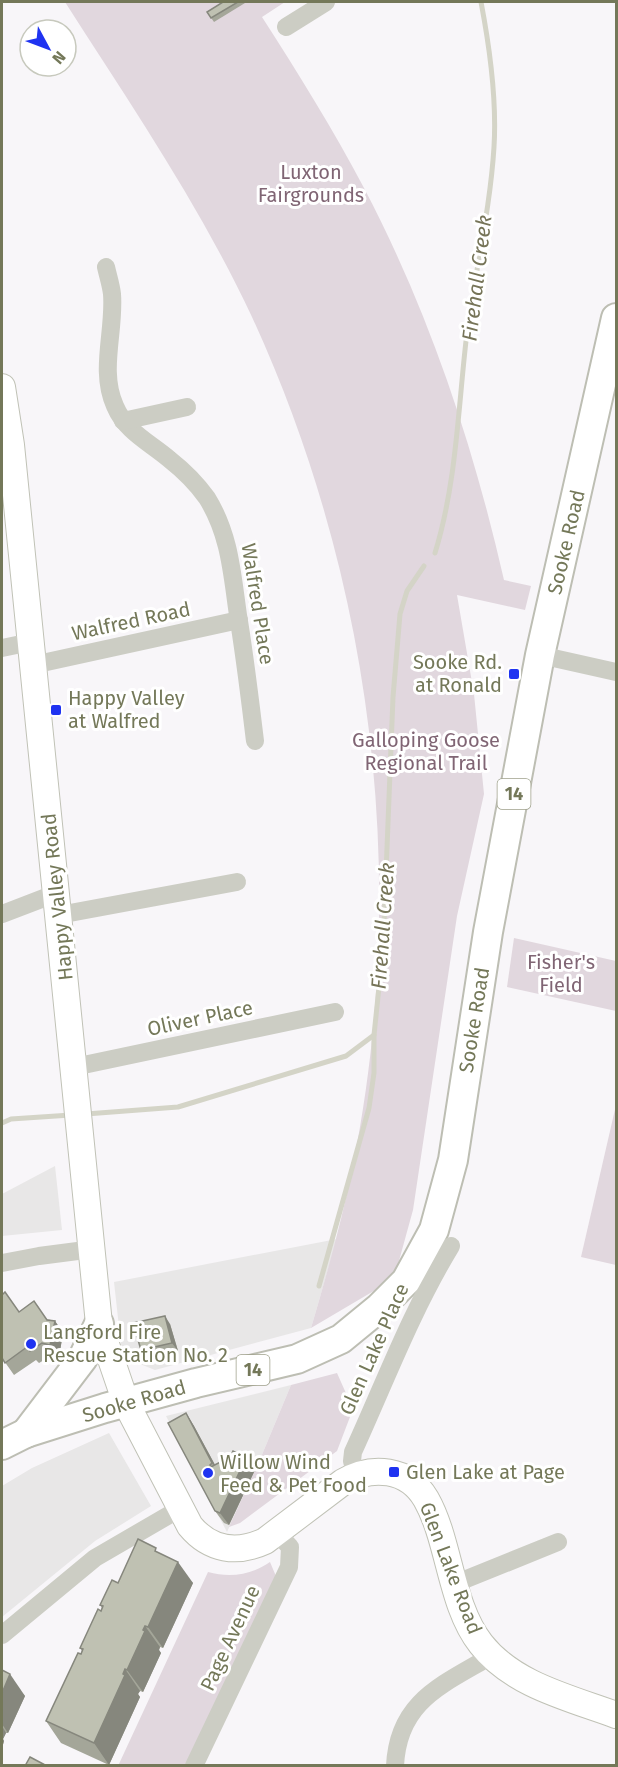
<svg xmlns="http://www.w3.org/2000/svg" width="618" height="1767" font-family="'Fira Sans',sans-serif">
<rect width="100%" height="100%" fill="#f8f6f9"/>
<!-- built -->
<g fill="#e8e7e7">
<polygon points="55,1166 62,1230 2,1236 2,1194"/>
<polygon points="337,1239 311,1328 155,1370 135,1362 121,1345 114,1282"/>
<polygon points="291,1385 261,1457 227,1532 166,1416"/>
<polygon points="109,1433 151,1506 95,1541 2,1617 2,1486 32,1468"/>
</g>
<!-- green -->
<g fill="#e1d7de">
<path d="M65 2H285L262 17C298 73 333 129 364 188 429 312 473 444 504 580L531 586 525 610 457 595 474 694 484 794 457 916 413 1210 394 1279 311 1328C327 1274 342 1220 353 1165 410 880 373 580 252 317 200 206 131 105 65 2Z"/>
<polygon points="514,938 616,961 616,1011 507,987"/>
<polygon points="616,1105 616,1265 581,1257"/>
<polygon points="337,1373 353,1409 337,1451 240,1523 229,1527 261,1457 291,1385"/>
<path d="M270 1562 278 1581 192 1765 118 1766 208 1572C230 1578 251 1575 270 1562Z"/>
</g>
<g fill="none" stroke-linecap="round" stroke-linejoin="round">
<!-- stream -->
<g stroke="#d4d4c7" stroke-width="5">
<path d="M435 553C456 485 458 411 466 341 474 276 490 212 494 147 497 98 490 49 481 2"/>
<polyline points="86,1114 178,1107 346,1056 374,1035"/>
<polyline points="2,1123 11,1119 71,1115"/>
<polyline points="319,1286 369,1108 374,1073 374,1035 383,949 393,697 400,614 407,591 424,566"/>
</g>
<defs>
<path id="secondary" d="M2 387 11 445 99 1324 126 1403 190 1526C210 1550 237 1554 265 1541L343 1482C372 1465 408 1468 426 1499 450 1541 450 1605 481 1644 513 1685 570 1698 616 1715"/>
<g id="primary">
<polyline points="26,1433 83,1358 99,1324"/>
<polyline points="2,1445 26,1433 105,1408 196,1383 297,1359 341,1339 380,1307 406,1281 434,1230 453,1160 488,932 540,655 616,318"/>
</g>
</defs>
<!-- secondary casing -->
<use href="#secondary" stroke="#c0c2b6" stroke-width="28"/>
<!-- primary casing -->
<use href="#primary" stroke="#bdbeb3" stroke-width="32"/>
<!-- street -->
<g stroke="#cccdc4" stroke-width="18">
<polyline points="286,27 326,2"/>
<path d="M106 267C108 276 111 285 112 294 115 331 99 371 115 406 126 432 149 442 169 459 183 470 197 484 207 498 230 535 232 574 238 615 245 657 250 700 255 741"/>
<polyline points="123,421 187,407"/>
<polyline points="2,648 31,642"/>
<polyline points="540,655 616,672"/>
<polyline points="33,665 239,620"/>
<polyline points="2,914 57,893"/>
<polyline points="59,915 237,882"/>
<polyline points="74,1067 335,1012"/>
<polyline points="2,1263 39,1256 93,1249"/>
<path d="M356 1475 352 1461 353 1452C385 1382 411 1312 451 1246"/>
<polyline points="454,1584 558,1542"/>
<polyline points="2,1635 95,1558 181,1508"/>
<polyline points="194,1766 289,1567 290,1547 276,1532"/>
<path d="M395 1766C398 1701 442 1685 491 1656"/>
</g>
<!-- secondary -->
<use href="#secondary" stroke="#fff" stroke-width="26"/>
<!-- primary -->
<use href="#primary" stroke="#fff" stroke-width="28"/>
</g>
<!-- wall -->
<g fill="#a4a699">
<polygon points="223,2 244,2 245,3 214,22 207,12"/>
<polygon points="19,1312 55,1321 63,1333 59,1357 51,1356 39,1363 36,1360 14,1375 2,1358"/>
<polygon points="170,1324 178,1351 146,1359 141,1350"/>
<polygon points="186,1413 194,1426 215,1465 255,1470 229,1525 224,1523 215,1511"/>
<polygon points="160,1553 193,1583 163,1648 160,1647 159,1650 161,1653 143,1692 140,1691 138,1694 140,1697 109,1765 61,1743 46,1721 82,1651 80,1648 102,1608 100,1605 118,1583"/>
<polygon points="2,1670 25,1696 8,1733 6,1733 3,1739 4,1741 2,1748"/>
</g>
<!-- shaded-wall -->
<g fill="#86877d">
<polygon points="165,1316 170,1324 178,1351 172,1343"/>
<polygon points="55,1321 63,1333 59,1357 50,1345"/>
<polygon points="186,1413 194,1426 221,1476 212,1463"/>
<polygon points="246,1458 255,1470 229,1525 220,1513"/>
<polygon points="178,1562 193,1583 163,1648 148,1627"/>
<polygon points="145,1626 160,1647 159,1650 161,1653 143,1692 127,1670"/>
<polygon points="125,1669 140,1691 138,1694 140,1697 109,1765 94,1743"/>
<polygon points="10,1674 25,1696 8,1733 2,1724 2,1693"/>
<polygon points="2,1726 6,1733 3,1739 4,1741 2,1748"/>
</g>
<!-- building -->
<g fill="#bfc1b2" stroke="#86877d" stroke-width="1.5">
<polygon points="223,2 238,2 211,18 207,12"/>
<polygon points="5,1292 19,1312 34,1301 47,1320 55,1321 50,1345 42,1343 30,1351 27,1347 5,1363 2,1358 2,1295"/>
<polygon points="165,1316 172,1343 141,1350 133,1323"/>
<polygon points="186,1413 212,1463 210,1465 211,1467 230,1457 233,1451 246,1458 220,1513 215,1511 168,1423"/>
<polygon points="138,1539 156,1548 155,1551 178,1562 148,1627 145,1626 143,1630 145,1631 127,1670 125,1669 123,1674 125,1675 94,1743 46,1721 78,1653 81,1654 83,1649 80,1648 98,1609 101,1611 103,1606 100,1605 112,1580 118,1583"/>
<polygon points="2,1670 10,1674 2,1693"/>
<polygon points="30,1757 47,1766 25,1766"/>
</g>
<!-- markers -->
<g fill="#1f33f1" stroke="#fff" stroke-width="2">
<rect x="508" y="668" width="12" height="12" rx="3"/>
<rect x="50" y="704" width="12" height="12" rx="3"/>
<circle cx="31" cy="1344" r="6"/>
<rect x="388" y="1466" width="12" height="12" rx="3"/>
<circle cx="208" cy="1473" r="6"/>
</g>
<g text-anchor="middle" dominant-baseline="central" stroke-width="6" stroke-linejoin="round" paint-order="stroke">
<!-- shield labels -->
<g fill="#fff" stroke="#9ea08b" stroke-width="1.5">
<rect x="497.5" y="779" width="33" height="30" rx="4.5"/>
<rect x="236.5" y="1355" width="33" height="30" rx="4.5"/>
</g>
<g font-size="18" font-weight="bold" fill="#747859">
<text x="514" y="794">14</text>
<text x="253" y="1370">14</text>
</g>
<!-- park labels -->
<g font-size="20" fill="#806574" stroke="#fff">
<text x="311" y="172">Luxton<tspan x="311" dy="23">Fairgrounds</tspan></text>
<text x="426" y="740">Galloping Goose<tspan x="426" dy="23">Regional Trail</tspan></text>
<text x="561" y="962">Fisher's<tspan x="561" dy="23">Field</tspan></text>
</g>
<!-- street labels -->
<g font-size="20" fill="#747859" stroke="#fff">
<text transform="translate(566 542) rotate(-77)">Sooke Road</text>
<text transform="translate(258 604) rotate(81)">Walfred Place</text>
<text transform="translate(131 621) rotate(-12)">Walfred Road</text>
<text transform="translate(57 897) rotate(-96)">Happy Valley Road</text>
<text transform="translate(200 1018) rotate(-12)">Oliver Place</text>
<text transform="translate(474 1020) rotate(-81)">Sooke Road</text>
<text transform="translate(374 1349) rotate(-66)">Glen Lake Place</text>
<text transform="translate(134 1401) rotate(-16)">Sooke Road</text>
<text transform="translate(451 1568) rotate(69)">Glen Lake Road</text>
<text transform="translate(230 1638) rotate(-65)">Page Avenue</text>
</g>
<!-- poi labels -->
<g font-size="20" fill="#747859" stroke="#fff" text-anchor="start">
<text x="502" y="662" text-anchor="end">Sooke Rd.<tspan x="502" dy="23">at Ronald</tspan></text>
<text x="68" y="698">Happy Valley<tspan x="68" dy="23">at Walfred</tspan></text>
<text x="43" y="1332">Langford Fire<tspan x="43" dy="23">Rescue Station No. 2</tspan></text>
<text x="220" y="1462">Willow Wind<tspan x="220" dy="23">Feed &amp; Pet Food</tspan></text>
<text x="406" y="1472">Glen Lake at Page</text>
</g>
<!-- water labels -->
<g font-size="21" font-style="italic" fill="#767458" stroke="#fff">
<text transform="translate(477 278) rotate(-83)">Firehall Creek</text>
<text transform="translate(383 926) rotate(-86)">Firehall Creek</text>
</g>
</g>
<!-- border -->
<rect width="618" height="1767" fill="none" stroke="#747859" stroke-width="6"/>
<!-- north arrow -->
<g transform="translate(48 48) rotate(131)"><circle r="28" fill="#ffffff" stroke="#c7c9bd" stroke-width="1.5"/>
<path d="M0-4.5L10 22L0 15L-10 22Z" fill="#1f33f1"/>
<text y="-9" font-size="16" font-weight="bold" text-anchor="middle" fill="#747859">N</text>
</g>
</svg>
